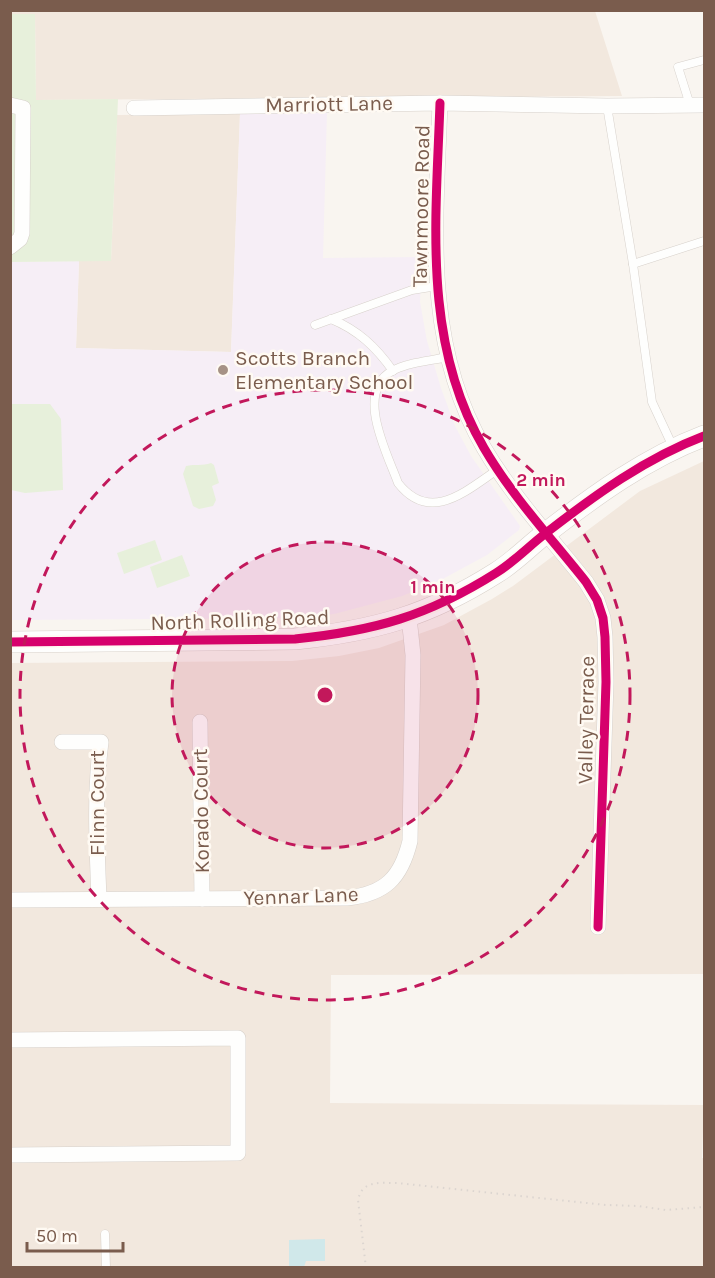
<svg xmlns="http://www.w3.org/2000/svg" width="715" height="1278" font-family="Karla,sans-serif">
<rect width="100%" height="100%" fill="#f9f5f0"/>
<!-- residential -->
<g fill="#f2e8de">
<polygon points="10,11 595,11 622,96 36,100 35,14 11,14"/>
<polygon points="240,114 231,352 76,348 79,261 111,261 117,115"/>
<polygon points="704,461 704,974 331,975 330,1103 704,1105 702,1158 704,1158 704,1267 11,1267 10,663 292,661 339,656 379,648 444,625 492,599 513,586 640,491"/>
</g>
<!-- education -->
<polygon fill="#f6eef6" points="327,112 323,258 422,257 420,302 427,341 441,388 455,426 471,456 520,526 519,530 487,555 439,581 402,596 334,614 293,618 11,620 10,262 79,261 76,348 231,352 240,114"/>
<!-- green -->
<g fill="#e7f0db">
<polygon points="10,14 35,14 36,100 118,99 111,261 11,262"/>
<polygon points="10,404 50,404 61,419 63,490 25,493 11,490"/>
<path d="M211 463 214 465 219 483 212 486 216 500 213 506 199 509 193 506 183 474 186 466C195 464 202 466 211 463Z"/>
<polygon points="155,540 162,560 124,574 117,553"/>
<polygon points="182,555 190,576 157,588 150,567"/>
</g>
<!-- water -->
<polygon fill="#d0e8ea" points="325,1239 325,1261 306,1261 304,1267 289,1267 289,1240"/>
<g fill="none" stroke-linecap="round" stroke-linejoin="round">
<defs>
<g id="lane">
<polyline points="690,105 678,67 704,60"/>
<polyline points="607,106 633,264 652,402 673,447"/>
<polyline points="633,264 704,241"/>
<path d="M331 319C358 330 376 347 393 371"/>
<polyline points="315,325 412,290 437,286"/>
<path d="M447 357C430 361 408 362 392 371 354 392 388 455 398 483 430 524 466 491 497 470"/>
<polyline points="105,1234 106,1268"/>
</g>
<g id="street">
<path d="M440 103C436 220 422 343 484 448 512 496 551 538 586 582L597 600 603 618 605 637 606 682 598 927"/>
<polyline points="10,105 23,108 22,233 20,239 10,247"/>
<polyline points="134,108 440,103 607,106 704,105"/>
<polyline points="200,722 202,899"/>
<path d="M62 742H101C94 795 97 846 99 899"/>
<path d="M10 900 347 898C385 894 401 878 410 841L413 655 409 617"/>
<polyline points="10,1040 238,1038 238,1153 10,1155"/>
</g>
<path id="secondary" d="M10 642 295 639C374 631 428 616 496 573 514 562 529 546 546 533 595 495 646 458 704 436"/>
</defs>
<!-- lane casing -->
<use href="#lane" stroke="#d7d1cb" stroke-width="9"/>
<!-- street casing -->
<use href="#street" stroke="#d7d1cb" stroke-width="16"/>
<!-- secondary casing -->
<use href="#secondary" stroke="#d9d2cb" stroke-width="22"/>
<!-- path -->
<path stroke="#dcd5d0" stroke-width="2" stroke-dasharray="1.5 4.5" stroke-linecap="butt" d="M366 1268 358 1200C362 1180 380 1183 397 1183L606 1205 638 1206 666 1210 704 1207"/>
<!-- lane -->
<use href="#lane" stroke="#fefefd" stroke-width="8"/>
<!-- street -->
<use href="#street" stroke="#fefefd" stroke-width="15"/>
<!-- secondary -->
<use href="#secondary" stroke="#fefefd" stroke-width="21"/>
<defs>
<g id="cycleway">
<path d="M440 103C436 220 422 343 484 448 512 496 551 538 586 582L597 600 603 618 605 637 606 682 598 927"/>
<path d="M10 642 295 639C374 631 428 616 496 573 514 562 529 546 546 533 595 495 646 458 704 436"/>
</g>
</defs>
<!-- cycleway casing -->
<use href="#cycleway" stroke="#fffaf3" stroke-width="13"/>
<!-- cycleway -->
<use href="#cycleway" stroke="#d6006c" stroke-width="9"/>
</g>
<!-- distance rings -->
<circle cx="325" cy="695" r="153" fill="#c2185b" fill-opacity=".12"/>
<g fill="none" stroke="#c2185b" stroke-width="3" stroke-dasharray="10 8">
<circle cx="325" cy="695" r="153"/>
<circle cx="325" cy="695" r="305"/>
</g>
<!-- markers -->
<circle fill="#a69286" stroke="#fffaf3" stroke-width="2" cx="223" cy="370" r="6"/>
<g text-anchor="middle" dominant-baseline="central" stroke-width="5" stroke-linejoin="round" paint-order="stroke">
<!-- street labels -->
<g font-size="21" fill="#7a5c4d" stroke="#fffaf3">
<text transform="translate(329 104) rotate(-1)">Marriott Lane</text>
<text transform="translate(421 206) rotate(-89)">Tawnmoore Road</text>
<text transform="translate(240 620) rotate(-2)">North Rolling Road</text>
<text transform="translate(586 720) rotate(-89)">Valley Terrace</text>
<text transform="translate(97 803) rotate(-90)">Flinn Court</text>
<text transform="translate(201 811) rotate(-91)">Korado Court</text>
<text transform="translate(301 896) rotate(-2)">Yennar Lane</text>
</g>
<!-- poi labels -->
<g font-size="21" fill="#7a5c4d" stroke="#fffaf3" text-anchor="start">
<text x="235" y="358">Scotts Branch<tspan x="235" dy="24">Elementary School</tspan></text>
</g>
</g>
<circle cx="325" cy="695" r="9" fill="#c2185b" stroke="#fffaf3" stroke-width="3"/>
<g font-size="18" text-anchor="middle" font-weight="bold" fill="#c2185b" stroke="#fffaf3" stroke-width="5" stroke-linejoin="round" paint-order="stroke">
<text x="541" y="486">2 min</text>
<text x="433" y="593">1 min</text>
</g>
<!-- border -->
<rect width="715" height="1278" fill="none" stroke="#7a5c4d" stroke-width="24"/>
<!-- scale -->
<path d="M27 1242v9h96v-9" fill="none" stroke="#7a5c4d" stroke-width="3"/>
<text x="36" y="1242" font-size="18" fill="#7a5c4d" stroke="#fffaf3" stroke-width="4.5" paint-order="stroke">50 m</text>
</svg>
